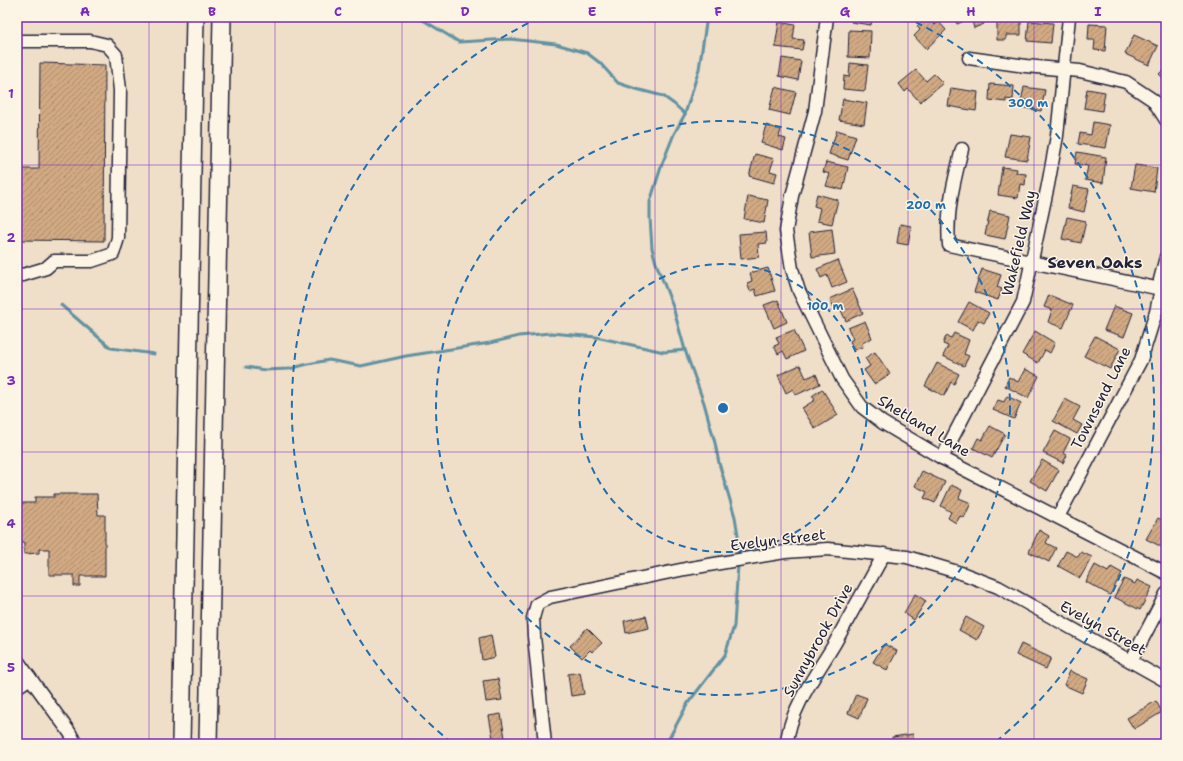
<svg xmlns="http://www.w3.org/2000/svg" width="1183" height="761" font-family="'Shantell Sans',sans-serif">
<defs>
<pattern id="building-hatch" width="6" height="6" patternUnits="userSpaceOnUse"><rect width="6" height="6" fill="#d1aa83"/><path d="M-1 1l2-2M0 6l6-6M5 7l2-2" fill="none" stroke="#a98a6c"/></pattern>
</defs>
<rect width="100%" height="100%" fill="#efdec8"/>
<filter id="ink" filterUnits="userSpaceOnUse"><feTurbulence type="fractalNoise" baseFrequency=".025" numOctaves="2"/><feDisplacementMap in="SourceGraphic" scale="8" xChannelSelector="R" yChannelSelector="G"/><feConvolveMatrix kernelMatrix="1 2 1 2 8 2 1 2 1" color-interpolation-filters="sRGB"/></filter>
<g filter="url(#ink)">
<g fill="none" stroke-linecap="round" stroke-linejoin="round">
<!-- stream -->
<g stroke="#6292a2" stroke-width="3">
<polyline points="418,17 459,42 510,39 556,44 587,53 600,63 618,83 636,89 663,96 674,104 685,114"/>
<polyline points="707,17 699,69 685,114 674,134 662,164 650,202 650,218 652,248 656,263 673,307 685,350 704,403 715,443 719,463 735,517 738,535 738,552"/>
<polyline points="61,305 111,348 154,354"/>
<polyline points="246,367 265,370 289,369 308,364 329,360 361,366 406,356 490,343 519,336 551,333 596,337 664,352 685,350"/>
<polyline points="666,744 688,703 725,655 734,626 738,565"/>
</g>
</g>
<!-- building -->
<g fill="url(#building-hatch)" stroke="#22223b">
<polygon points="852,17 872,17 871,25 851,22"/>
<polygon points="926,17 935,25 939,22 946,30 926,49 914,36 920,30 917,26"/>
<polygon points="954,17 981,17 984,24 974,28 971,18 957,24"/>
<polygon points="997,18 1021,18 1021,35 1006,35 1006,40 997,40"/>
<polygon points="1029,21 1053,23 1051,43 1027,41"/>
<polygon points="779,22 795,25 793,39 804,40 802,50 775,47"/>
<polygon points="1089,24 1107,25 1105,51 1094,50 1095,40 1088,40"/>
<polygon points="849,30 871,31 870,58 848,57"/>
<polygon points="1134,35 1158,46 1149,65 1125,54"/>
<polygon points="782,58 801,61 798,80 779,76"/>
<polygon points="40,63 105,65 104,241 17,240 17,169 39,169"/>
<polygon points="850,63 868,65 865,91 843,89 844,76 849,77"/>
<polygon points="1166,67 1166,81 1159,74"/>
<polygon points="916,70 926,81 934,74 943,83 920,102 908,89 905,92 899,84"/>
<polygon points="990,84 1014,86 1013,100 1006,99 1006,102 989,100"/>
<polygon points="775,87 796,92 790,115 769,110"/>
<polygon points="1024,87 1045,90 1041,111 1020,107"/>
<polygon points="951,88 978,92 976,111 948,106"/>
<polygon points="1087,89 1105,92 1102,111 1084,108"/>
<polygon points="843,99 867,103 864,124 839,120"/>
<polygon points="1093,122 1110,125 1106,148 1078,144 1080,133 1091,135"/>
<polygon points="766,125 781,130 779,137 786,139 783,150 761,143"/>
<polygon points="837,130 856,136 848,160 829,154"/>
<polygon points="1010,134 1031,137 1027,160 1005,157"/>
<polygon points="1077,152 1106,157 1103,183 1085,180 1088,166 1075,164"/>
<polygon points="755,154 774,159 770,171 777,173 774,183 749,176"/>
<polygon points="826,162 848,167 843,190 826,186 830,174 823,172"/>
<polygon points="1135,165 1157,168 1154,192 1131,188"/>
<polygon points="1002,167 1017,169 1016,173 1026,174 1025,185 1020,184 1018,198 998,195"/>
<polygon points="1073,186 1089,189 1084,212 1068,208"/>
<polygon points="817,194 838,200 832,224 817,221 820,208 814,206"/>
<polygon points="748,196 768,200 764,223 744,219"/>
<polygon points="990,211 1010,215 1005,239 985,235"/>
<polygon points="1067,217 1086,221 1081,243 1062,239"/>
<polygon points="900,224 911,226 908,245 897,243"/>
<polygon points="832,229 835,254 812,257 809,232"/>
<polygon points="766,232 767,243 758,244 759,257 741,259 739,234"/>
<polygon points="838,260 847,282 832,288 827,275 821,278 817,269"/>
<polygon points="768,268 775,291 757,296 755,289 750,291 747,283 752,281 750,273"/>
<polygon points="982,269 1001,275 997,287 1002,289 998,300 974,292"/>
<polygon points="852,289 863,313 846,321 839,306 834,308 830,299"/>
<polygon points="1049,295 1073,305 1063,328 1048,322 1052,310 1044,307"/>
<polygon points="778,300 787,322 774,328 764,305"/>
<polygon points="969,302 989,313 984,323 978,320 973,330 958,322"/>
<polygon points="1114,306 1133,313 1124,337 1104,330"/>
<polygon points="865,321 872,338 862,343 863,347 854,350 850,341 853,339 848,328"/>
<polygon points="794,330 804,351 787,359 783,351 778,354 774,346 779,344 776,337"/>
<polygon points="1035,331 1055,343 1050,353 1045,350 1038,363 1022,354"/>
<polygon points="954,333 969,340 964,354 969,356 964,366 943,356 948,346 943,344 946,336 951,338"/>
<polygon points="1095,336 1120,349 1110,369 1084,356"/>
<polygon points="875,352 890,374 874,384 864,370 870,366 865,358"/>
<polygon points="937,363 959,374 954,384 951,382 944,396 925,386"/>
<polygon points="800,365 806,378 816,374 820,384 796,395 793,389 786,393 778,375"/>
<polygon points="1025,369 1039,376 1028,398 1005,386 1009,377 1018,382"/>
<polygon points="822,389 838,415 815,429 802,408 815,400 812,396"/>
<polygon points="1007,396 1021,403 1014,419 993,410 998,400 1004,402"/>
<polygon points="1065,399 1080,407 1073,420 1082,425 1077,434 1053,421"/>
<polygon points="990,426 1005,434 992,458 973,448 978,438 982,440"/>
<polygon points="1055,431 1070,439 1063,453 1067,455 1063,463 1043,453"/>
<polygon points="1042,460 1059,470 1047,491 1030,481"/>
<polygon points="922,471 945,482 935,503 924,498 927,492 915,486"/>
<polygon points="951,485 962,490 959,498 971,503 964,518 960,516 956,523 948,518 951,512 941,506"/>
<polygon points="54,494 97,494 98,515 105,515 105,576 80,576 80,586 74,586 74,575 49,575 49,549 39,549 39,553 24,554 24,542 17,542 17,503 35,503 35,497 54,497"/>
<polygon points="1158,518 1166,522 1166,544 1164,548 1146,539"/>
<polygon points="1039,530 1049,536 1046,543 1056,548 1049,562 1029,552"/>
<polygon points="1066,551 1078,557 1081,552 1092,557 1080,578 1058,566"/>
<polygon points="1095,565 1108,572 1111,567 1122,573 1110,595 1086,582"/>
<polygon points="1124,579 1135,584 1137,580 1152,587 1140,610 1114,597"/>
<polygon points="915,594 926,601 914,620 904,613"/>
<polygon points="646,616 649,628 626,633 624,621"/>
<polygon points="966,617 984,627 977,640 959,630"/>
<polygon points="587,628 602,643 592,652 590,650 582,658 570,646"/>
<polygon points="491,635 495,657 482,660 479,638"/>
<polygon points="884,644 897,651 887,670 873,662"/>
<polygon points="1021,644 1051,658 1046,669 1016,655"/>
<polygon points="1070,671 1088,679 1082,693 1064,685"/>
<polygon points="580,672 584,694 571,696 568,674"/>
<polygon points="498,679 502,700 486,702 483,681"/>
<polygon points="856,694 867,698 859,718 848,713"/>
<polygon points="1156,701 1162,712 1134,729 1127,718"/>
<polygon points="501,714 506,744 494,744 489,716"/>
<polygon points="913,734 914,744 893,744 892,737"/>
<polygon points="944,739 965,742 965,744 944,744"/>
</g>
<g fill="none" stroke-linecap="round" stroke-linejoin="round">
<defs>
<g id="minor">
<polyline points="827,17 815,111 792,196 786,231 792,269 799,291 842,379 862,407 883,423 942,458 1166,573"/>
<polyline points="17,41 90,41 107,45 116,55 120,90 118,238 113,254 92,261 54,261 46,268 23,275 17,274"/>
<polyline points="969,58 1026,66 1080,71 1126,82 1153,100 1166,120"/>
<path d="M962 149C954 181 946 212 949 245L1166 290"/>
<polyline points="942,458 1023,302 1048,185 1057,136 1069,17"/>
<polyline points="1058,517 1141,360 1156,312 1161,289 1160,280 1166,257"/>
<polyline points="17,660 70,733 76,744"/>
<polyline points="1131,661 1166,594"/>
<polyline points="17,687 30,678"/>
<polyline points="545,744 534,636 533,618 537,604 550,597 685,569 785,552 828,549 907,557 964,574 998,587 1166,681"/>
<path d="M787 744C788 712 819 670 835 643 851 613 868 584 884 554"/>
</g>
<g id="highway">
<polyline points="181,744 195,17"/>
<polyline points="208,744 222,17"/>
</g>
</defs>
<!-- minor casing -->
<use href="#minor" stroke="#22223b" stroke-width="15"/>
<!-- highway casing -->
<use href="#highway" stroke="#22223b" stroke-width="20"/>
<!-- minor -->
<use href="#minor" stroke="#fcf5e5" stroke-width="12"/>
<!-- highway -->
<use href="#highway" stroke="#fcf5e5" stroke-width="17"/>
</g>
</g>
<!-- grid -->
<path fill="none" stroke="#7b2cbf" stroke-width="1" stroke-opacity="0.55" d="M149 17V744M275 17V744M402 17V744M528 17V744M655 17V744M781 17V744M908 17V744M1034 17V744M17 165H1166M17 309H1166M17 452H1166M17 596H1166"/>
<!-- distance rings -->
<g fill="none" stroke="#1f6fb2" stroke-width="2" stroke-dasharray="7 5">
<circle cx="723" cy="408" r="144"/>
<circle cx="723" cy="408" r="287"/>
<path d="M452 743A431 431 0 0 1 541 17M905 17A431 431 0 0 1 994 743"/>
</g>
<g text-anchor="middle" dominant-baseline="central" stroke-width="3" stroke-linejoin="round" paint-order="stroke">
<!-- street labels -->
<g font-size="15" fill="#22223b" stroke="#fcf5e5">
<text transform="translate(1019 243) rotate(-77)">Wakefield Way</text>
<text transform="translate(1101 398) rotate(-63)">Townsend Lane</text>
<text transform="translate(924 426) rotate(31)">Shetland Lane</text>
<text transform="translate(778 540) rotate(-7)">Evelyn Street</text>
<text transform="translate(1103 628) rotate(29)">Evelyn Street</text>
<text transform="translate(818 640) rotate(-61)">Sunnybrook Drive</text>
</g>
<!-- neighbourhood labels -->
<g font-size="16" font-weight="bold" fill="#22223b" stroke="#fcf5e5">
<text x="1095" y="262">Seven Oaks</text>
</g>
</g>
<circle cx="723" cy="408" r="6" fill="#1f6fb2" stroke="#fcf5e5" stroke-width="2"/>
<g font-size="12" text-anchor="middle" font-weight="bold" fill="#1f6fb2" stroke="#fcf5e5" stroke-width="3" stroke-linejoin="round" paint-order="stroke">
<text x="1028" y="107">300 m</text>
<text x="926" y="209">200 m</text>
<text x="825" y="310">100 m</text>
</g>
<!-- margin -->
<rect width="1183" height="761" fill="none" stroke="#fcf5e5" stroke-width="44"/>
<rect x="22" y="22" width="1139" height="717" fill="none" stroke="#7b2cbf" stroke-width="1.5"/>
<g font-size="13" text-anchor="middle" font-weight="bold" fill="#7b2cbf">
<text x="85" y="16">A</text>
<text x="212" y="16">B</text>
<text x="338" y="16">C</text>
<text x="465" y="16">D</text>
<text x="592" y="16">E</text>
<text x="718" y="16">F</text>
<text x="845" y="16">G</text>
<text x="971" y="16">H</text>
<text x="1098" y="16">I</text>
<text x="11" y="98">1</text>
<text x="11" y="242">2</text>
<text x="11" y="385">3</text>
<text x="11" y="528">4</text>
<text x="11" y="672">5</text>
</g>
</svg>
